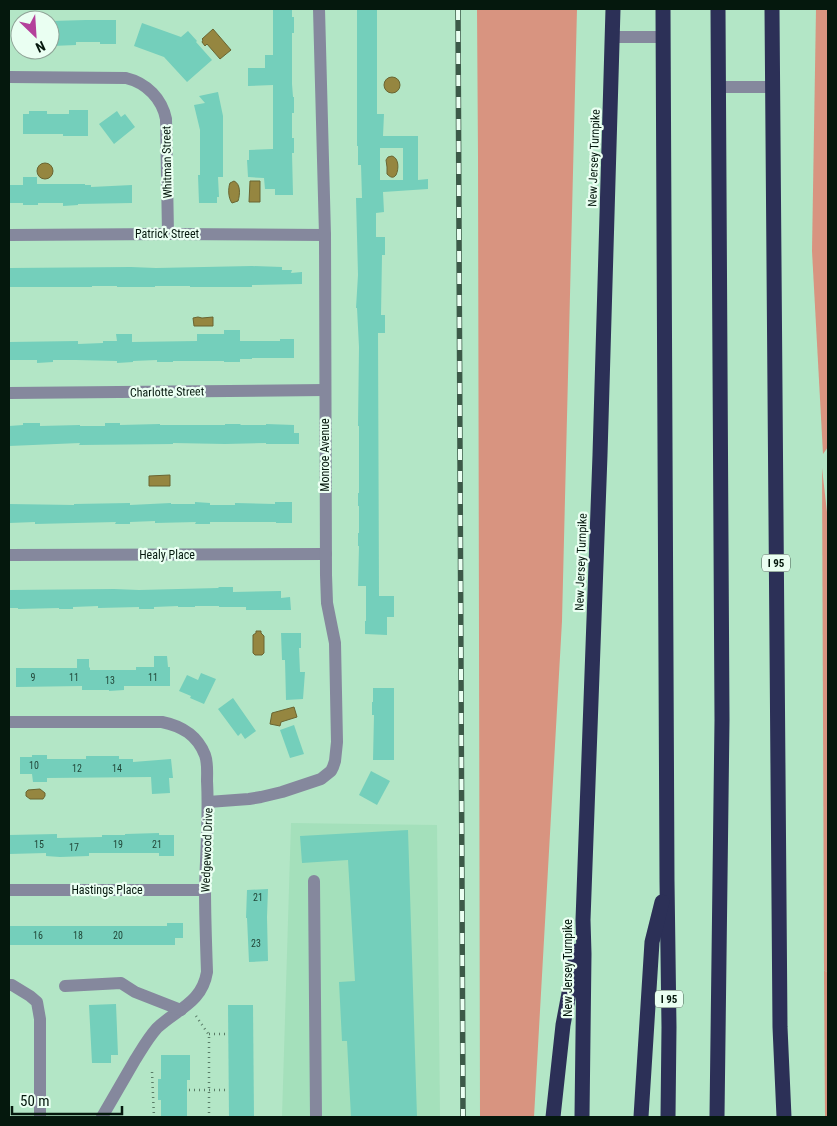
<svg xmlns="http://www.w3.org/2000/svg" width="837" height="1126" font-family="'Roboto Condensed',sans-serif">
<rect width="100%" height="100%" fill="#b3e6c6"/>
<!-- built -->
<polygon fill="#a4e0bb" points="291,823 437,825 440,1117 282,1117"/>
<!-- green -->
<g fill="#d89480">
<polygon points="477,9 577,9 562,621 534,1117 480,1117 478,157"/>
<polygon points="816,9 828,9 828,447 823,454 812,251"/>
<polygon points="822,468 828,521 828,973 824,970"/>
</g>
<!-- forest -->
<polygon fill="#d68f7a" points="824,970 828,973 828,1117 825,1117"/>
<!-- water -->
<g fill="#958640" stroke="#6a6531">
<polygon points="213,29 231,50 220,59 207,44 205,46 202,42 203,40 202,39"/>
<circle cx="392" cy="85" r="8"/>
<path d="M392 156C399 158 399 169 396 175 393 179 390 177 387 174V167L386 160 388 157Z"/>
<circle cx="45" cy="171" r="8"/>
<path d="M234 181C241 184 240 195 238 201L232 203C228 198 228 188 230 183Z"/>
<polygon points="250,181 260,181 260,202 249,202"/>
<polygon points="198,317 202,318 213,317 213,326 194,326 193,318"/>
<polygon points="170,475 170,486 149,486 149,476"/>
<polygon points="256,631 261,631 261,633 264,636 264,653 262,655 255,655 253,653 253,635 256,633"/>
<polygon points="294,707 297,717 281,722 280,726 270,724 272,713"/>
<polygon points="40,789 45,793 45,796 43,799 30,799 26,796 26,792 28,790"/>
</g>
<!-- building -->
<g fill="#74cfbb" fill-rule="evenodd">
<polygon points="274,9 292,9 292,17 294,17 294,33 292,33 292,84 293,97 294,97 294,113 292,113 292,138 294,138 294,153 292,153 293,195 275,195 275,189 265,189 264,178 248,177 247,160 249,160 249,150 273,149 273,85 248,86 248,68 265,68 265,55 273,55 273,10 274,10"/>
<path d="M357 9H377V114H384L383 136H418V180L428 179V189L383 192 384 212 376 213V237H385V255H382L381 315H385V333H378L379 596H394V617H387V635L365 634V621H366V586H358L359 546H358V533H359V506H358V493H359V426H358L359 347 357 308H356L358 275 356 198H362L361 165H358V146H357ZM380 148H403V180H380Z"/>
<polygon points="86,20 116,20 116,44 100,44 100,42 76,42 76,45 52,46 51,21"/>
<polygon points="142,23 181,37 188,31 197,41 196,42 212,60 187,82 164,57 134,46"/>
<polygon points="218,92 223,116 223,177 218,177 219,197 217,197 217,203 199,203 198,175 200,175 200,130 194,105 205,103 199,96"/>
<polygon points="69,110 88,110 88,136 63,136 63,134 23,134 23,114 29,114 29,111 47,111 47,114 69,114"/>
<polygon points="117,111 121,117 125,114 135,127 114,144 99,124"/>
<polygon points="23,177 37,177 37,184 85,184 85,185 91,185 91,187 132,185 132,203 78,204 78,205 63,206 63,203 38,203 38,205 23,205 23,203 9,203 9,185 23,185"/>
<polygon points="252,266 282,267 282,270 292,270 291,273 302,272 302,284 252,285 252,287 190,287 190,286 155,286 155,287 117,287 117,286 92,286 92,287 9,287 9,268 131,267 156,268"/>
<polygon points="224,330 240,330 240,341 280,341 280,339 294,339 294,358 252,358 252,359 240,359 240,362 224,362 224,361 173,361 173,362 157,362 157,360 133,361 133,362 117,363 117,361 76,360 53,360 53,362 37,363 37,360 9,360 9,342 78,341 78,344 103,343 103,341 117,341 116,334 132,334 132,342 197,341 197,334 224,334"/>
<polygon points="23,423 40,423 40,426 80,425 80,426 105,426 105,423 120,423 120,425 160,424 160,425 225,425 225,424 240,424 241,425 266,425 266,424 294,425 294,433 299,433 299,444 266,444 266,443 225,444 173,443 173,444 79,445 80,443 9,446 9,426 23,425"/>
<polygon points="195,502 210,503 210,505 235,505 235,503 275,504 275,502 292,502 292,523 276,523 276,522 210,522 210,524 195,524 196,522 155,523 155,521 130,522 130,524 115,524 116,522 35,524 35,522 9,523 9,504 74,505 74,504 130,503 130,505 171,503 171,504 195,504"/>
<polygon points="219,587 233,587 233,592 281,591 281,598 290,597 291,610 246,610 246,607 219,607 219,606 195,606 195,607 178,607 178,606 154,607 154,609 139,609 139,607 98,608 98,606 73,607 73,609 59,609 59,608 18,609 18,608 9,608 9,590 114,589 139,590 218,588"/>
<polygon points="281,633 301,633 301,648 299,648 300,672 305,672 303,699 286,700 285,660 282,660"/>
<polygon points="154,656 167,656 168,667 170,667 170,686 124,686 124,690 109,691 109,690 82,690 82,686 16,687 16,668 77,668 77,659 89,659 89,667 90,668 90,670 136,670 136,667 154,667"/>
<polygon points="201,673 216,679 204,704 190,698 191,696 179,691 187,675 198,680"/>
<polygon points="373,688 394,688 394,760 373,760 374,715 372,715 372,702 373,702"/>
<polygon points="233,698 256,731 245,739 241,733 238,736 218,709"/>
<polygon points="294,725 304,754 290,758 280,730"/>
<polygon points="32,755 47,755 47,759 86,759 86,756 119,756 119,759 133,759 133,762 171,759 173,778 169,778 170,793 152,794 151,777 47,778 47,782 33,782 32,774 20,774 20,757 32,757"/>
<polygon points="371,771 390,781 377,805 359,795"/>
<polygon points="408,830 417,1117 351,1117 347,1041 342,1041 339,982 355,981 348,860 302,863 300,836"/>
<polygon points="159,833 159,835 174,835 174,856 159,856 159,853 89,853 89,856 60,857 46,856 46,853 9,854 9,835 57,834 57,838 102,837 102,835 125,835 125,834"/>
<polygon points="268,889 267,917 268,961 249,962 247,918 246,918 247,890"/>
<polygon points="167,923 183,923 183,938 175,938 175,945 9,945 9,926 167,926"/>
<polygon points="116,1004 118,1055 111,1055 111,1063 92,1063 89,1005"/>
<polygon points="228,1005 253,1005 254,1117 229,1117"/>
<polygon points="161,1055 190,1055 190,1080 187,1080 187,1117 161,1117 161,1100 158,1100 158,1079 161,1079"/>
</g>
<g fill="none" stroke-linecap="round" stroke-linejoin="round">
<!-- path -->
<g stroke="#587b66" stroke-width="2.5" stroke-dasharray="1 4" stroke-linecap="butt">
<polyline points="196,1016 209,1035 209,1117"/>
<polyline points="209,1034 226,1034"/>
<polyline points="152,1072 154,1117"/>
<polyline points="189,1090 226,1090"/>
</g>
<!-- minor -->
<g stroke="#85889d" stroke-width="12">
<polyline points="612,37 663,37"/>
<path d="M9 77 126 78C147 83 162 99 166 119L168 234"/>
<polyline points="719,87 772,87"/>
<polyline points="9,235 168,234 325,235"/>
<polyline points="9,393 325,390"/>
<polyline points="9,555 326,554"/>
<path d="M9 722H162C182 726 197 735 205 755 208 763 207 773 207 781 209 817 206 852 205 888 205 916 206 944 207 972 202 1003 177 1009 157 1028 148 1038 142 1049 135 1060 124 1079 113 1098 102 1117"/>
<polyline points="208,802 249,799 261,797 282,792 321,779 331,771 333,767 335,761 337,742 335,643 327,603 326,575 325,235 319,9"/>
<polyline points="314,881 316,1117"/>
<polyline points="9,890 205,890"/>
<polyline points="9,985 12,985 30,996 37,1002 40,1019 40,1117"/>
<polyline points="65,986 121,983 135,992 181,1010"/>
</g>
<!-- highway -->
<g stroke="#2c3057" stroke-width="15">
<polyline points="663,9 667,881 669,1027 668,1117"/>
<polyline points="772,9 780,1027 784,1117"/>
<polyline points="553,1117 563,1025 577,951"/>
<polyline points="582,1117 584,954 583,920 600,455 613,9"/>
<polyline points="641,1117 652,942 662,902"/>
<polyline points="717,1117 722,720 718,9"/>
</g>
<defs>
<polyline id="rail" points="458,9 463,1117"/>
</defs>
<!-- rail casing -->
<use href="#rail" stroke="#3c5948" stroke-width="5.5"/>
<!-- rail -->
<use href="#rail" stroke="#eafff2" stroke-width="4" stroke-dasharray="11" stroke-linecap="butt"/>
</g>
<g text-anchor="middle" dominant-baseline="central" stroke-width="4.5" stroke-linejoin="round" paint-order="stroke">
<!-- number labels -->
<g font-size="10" fill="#214638">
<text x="33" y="677">9</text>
<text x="74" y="677">11</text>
<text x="153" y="677">11</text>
<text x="110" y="680">13</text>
<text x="34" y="765">10</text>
<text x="77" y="768">12</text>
<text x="117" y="768">14</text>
<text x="39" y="844">15</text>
<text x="118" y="844">19</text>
<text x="157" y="844">21</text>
<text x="74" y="847">17</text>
<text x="258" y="897">21</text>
<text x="38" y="935">16</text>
<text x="78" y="935">18</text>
<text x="118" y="935">20</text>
<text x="256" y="943">23</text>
</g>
<!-- shield labels -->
<g fill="#eafff2" stroke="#4a5d52" stroke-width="1">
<rect x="762" y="554.5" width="28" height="17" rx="4"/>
<rect x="655" y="990.5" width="28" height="17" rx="4"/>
</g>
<g font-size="11" font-weight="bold" fill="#05180d">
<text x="776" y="563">I 95</text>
<text x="669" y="999">I 95</text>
</g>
<!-- street labels -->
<g font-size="12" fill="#05180d" stroke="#eafff2">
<text transform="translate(594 158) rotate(-88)">New Jersey Turnpike</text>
<text transform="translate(167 162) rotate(-91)">Whitman Street</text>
<text x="167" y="234">Patrick Street</text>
<text transform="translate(167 392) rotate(-1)">Charlotte Street</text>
<text transform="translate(325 455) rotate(-90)">Monroe Avenue</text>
<text x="167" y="555">Healy Place</text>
<text transform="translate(581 562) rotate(-88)">New Jersey Turnpike</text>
<text transform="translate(207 850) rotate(-88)">Wedgewood Drive</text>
<text x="107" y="890">Hastings Place</text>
<text transform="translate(568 968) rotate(-90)">New Jersey Turnpike</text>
</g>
</g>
<!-- border -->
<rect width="837" height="1126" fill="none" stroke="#05180d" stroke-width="20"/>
<!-- north arrow -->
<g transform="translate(35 35) rotate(155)"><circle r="24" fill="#eafff2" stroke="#8ea396"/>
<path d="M0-4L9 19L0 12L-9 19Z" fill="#b4419b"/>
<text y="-8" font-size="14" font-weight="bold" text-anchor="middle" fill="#05180d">N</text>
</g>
<!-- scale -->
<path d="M12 1106v8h110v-8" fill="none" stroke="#05180d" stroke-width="2.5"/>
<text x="20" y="1106" font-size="15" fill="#05180d" stroke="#eafff2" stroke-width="4" paint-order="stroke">50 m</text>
</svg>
